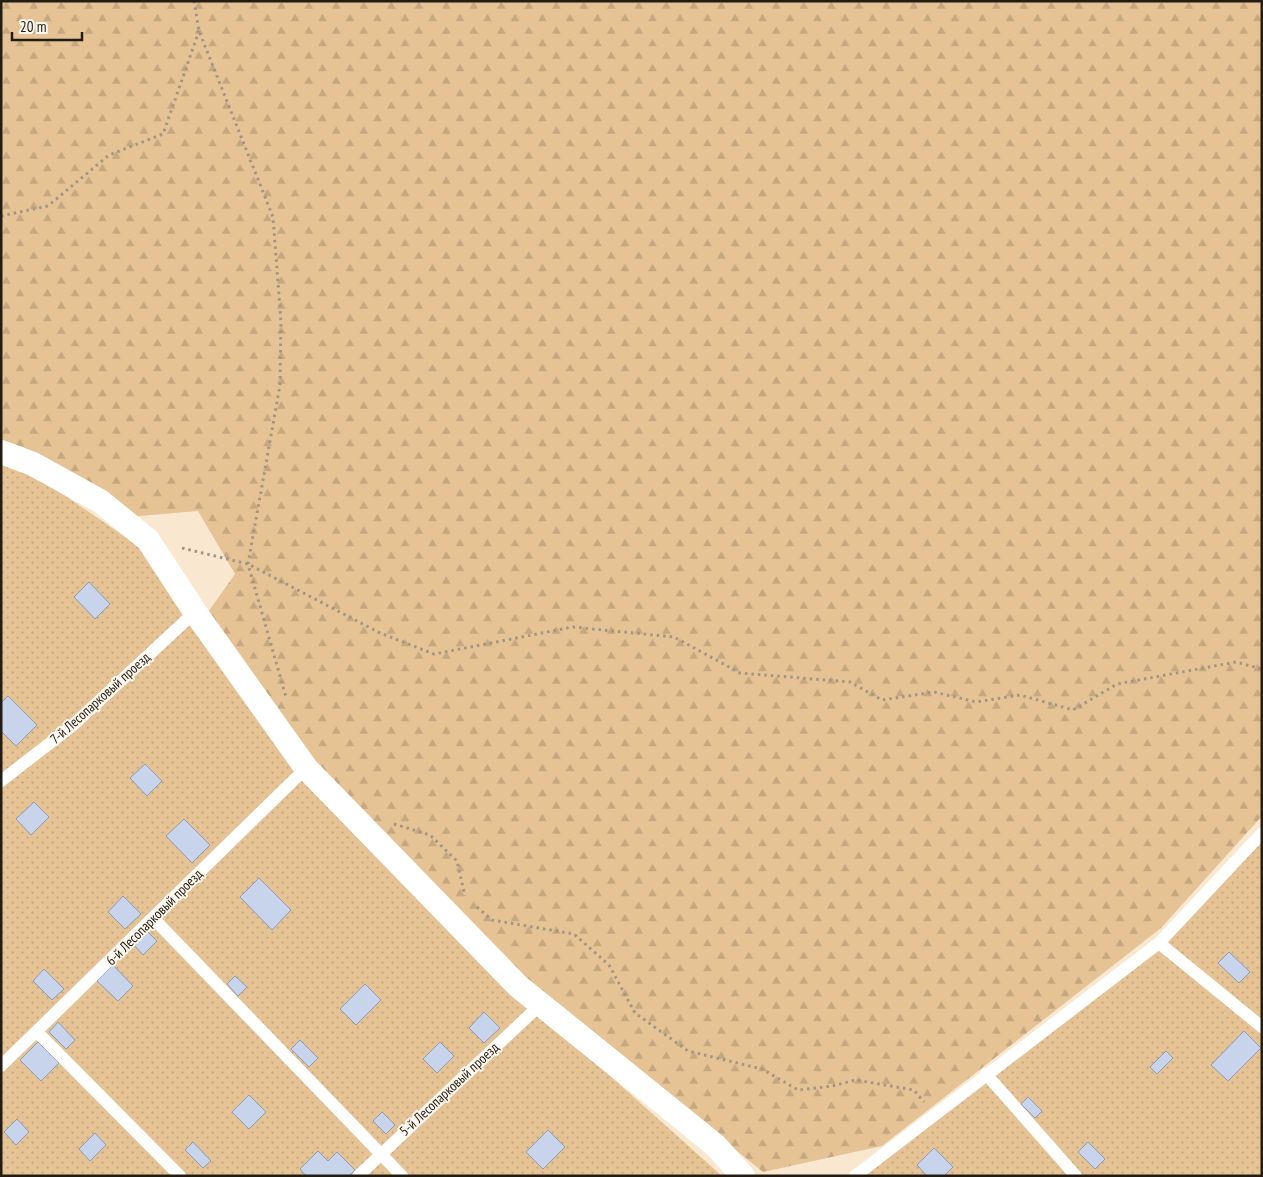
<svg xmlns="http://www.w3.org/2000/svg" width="1263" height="1177" font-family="'PT Sans Narrow',sans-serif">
<defs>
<pattern id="forest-firs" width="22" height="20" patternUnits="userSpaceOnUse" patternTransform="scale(1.25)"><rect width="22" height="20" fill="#e6c395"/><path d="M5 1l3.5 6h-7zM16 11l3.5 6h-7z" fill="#c5a780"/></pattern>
<pattern id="park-dots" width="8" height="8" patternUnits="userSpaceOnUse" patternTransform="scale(1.25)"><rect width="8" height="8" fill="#e6c395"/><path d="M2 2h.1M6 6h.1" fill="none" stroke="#c5a780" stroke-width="1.8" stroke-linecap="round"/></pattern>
</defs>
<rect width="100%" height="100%" fill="#f9e7d0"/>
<!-- forest -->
<polygon fill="url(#forest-firs)" points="1,1 1262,1 1262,816 1161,928 882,1146 763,1172 522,978 310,761 206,615 235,574 198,511 116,518 25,448 1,440"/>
<!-- park -->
<g fill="url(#park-dots)">
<polygon points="1,462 26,469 140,547 295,770 514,990 722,1176 1,1176"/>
<polygon points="1262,836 1262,1176 865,1176 1166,943"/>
</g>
<!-- building -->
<g fill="#c7d4ec" stroke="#8f9cb2">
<polygon points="89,582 110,604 95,619 74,597"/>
<polygon points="8,696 37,725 16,746 1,731 1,703"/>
<polygon points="145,764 162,781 147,796 130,778"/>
<polygon points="34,802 49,817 31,835 16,819"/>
<polygon points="184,819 210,845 192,863 166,836"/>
<polygon points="259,878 291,910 272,930 240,897"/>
<polygon points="123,896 141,914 125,929 108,912"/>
<polygon points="148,932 157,941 143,955 134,945"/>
<polygon points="1229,952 1250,972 1239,983 1218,963"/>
<polygon points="113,965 133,986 118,1001 97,981"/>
<polygon points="44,969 64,989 52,1000 33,981"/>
<polygon points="235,976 247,987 238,996 227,984"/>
<polygon points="365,984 381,1000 356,1025 340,1009"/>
<polygon points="484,1012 500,1028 484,1043 469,1028"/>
<polygon points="58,1022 75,1040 66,1049 49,1032"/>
<polygon points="1244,1031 1261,1048 1228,1081 1211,1065"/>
<polygon points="300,1040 318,1058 309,1067 291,1049"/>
<polygon points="38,1042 59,1063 41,1081 20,1060"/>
<polygon points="440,1042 454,1056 437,1073 423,1059"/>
<polygon points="1166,1051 1173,1058 1157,1074 1150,1067"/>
<polygon points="249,1095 266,1112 249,1129 232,1112"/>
<polygon points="1028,1097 1042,1111 1035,1118 1021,1104"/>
<polygon points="382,1112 395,1125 386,1134 373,1121"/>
<polygon points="17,1119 29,1132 16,1145 4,1132"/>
<polygon points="548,1130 565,1147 543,1169 526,1152"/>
<polygon points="95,1133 106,1145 90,1161 79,1149"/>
<polygon points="193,1142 211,1161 203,1168 185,1150"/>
<polygon points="1088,1142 1105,1159 1095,1169 1078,1152"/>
<polygon points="934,1148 953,1167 944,1176 927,1176 917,1165"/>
<polygon points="318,1151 328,1161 337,1152 355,1170 349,1176 306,1176 300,1169"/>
</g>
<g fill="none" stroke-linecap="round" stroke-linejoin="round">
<!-- path -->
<g stroke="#a39584" stroke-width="3" stroke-dasharray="2.5 4" stroke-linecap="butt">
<polyline points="194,1 199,31 273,217 281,322 280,385 248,564 286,697"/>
<polyline points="1,216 48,206 109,155 163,134 199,31"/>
<polyline points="182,548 248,564 380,633 434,654 573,627 674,637 740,673 850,682 882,700 934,692 976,702 1020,695 1073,710 1117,684 1236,662 1262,669"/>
<polyline points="394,824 430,835 457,861 465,896"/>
<polyline points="477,907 492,920 574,934 609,965 635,1013 688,1051 762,1069 798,1090 832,1086 856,1080 914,1090 924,1102"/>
</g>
<!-- service -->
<g stroke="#fff" stroke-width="12">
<polyline points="1,781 72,726 195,612"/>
<polyline points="153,918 402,1176"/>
<polyline points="1159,943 1262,1027"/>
<polyline points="37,1032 180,1176"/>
<polyline points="1,1066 306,768"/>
<polyline points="986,1074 1076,1176"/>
<polyline points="358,1176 541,1004"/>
<polyline points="855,1176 1159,943 1262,833"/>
</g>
<!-- minor -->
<polyline stroke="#fff" stroke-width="24" points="1,452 33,464 100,501 148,540 195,612 306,768 518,986 715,1145 743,1176"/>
</g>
<g text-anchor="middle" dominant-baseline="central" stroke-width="4" stroke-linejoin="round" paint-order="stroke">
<!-- street labels -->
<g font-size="14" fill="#231c14" stroke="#fdf6ed">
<text transform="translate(100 698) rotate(-42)">7-й Лесопарковый проезд</text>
<text transform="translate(154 917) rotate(-45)">6-й Лесопарковый проезд</text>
<text transform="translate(449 1089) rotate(-43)">5-й Лесопарковый проезд</text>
</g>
</g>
<!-- border -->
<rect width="1263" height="1177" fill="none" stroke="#231c14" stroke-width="5"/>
<!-- scale -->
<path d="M12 32v8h70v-8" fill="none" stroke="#231c14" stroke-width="2.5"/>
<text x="20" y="32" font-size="15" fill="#231c14" stroke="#fdf6ed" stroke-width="4" paint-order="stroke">20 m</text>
</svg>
